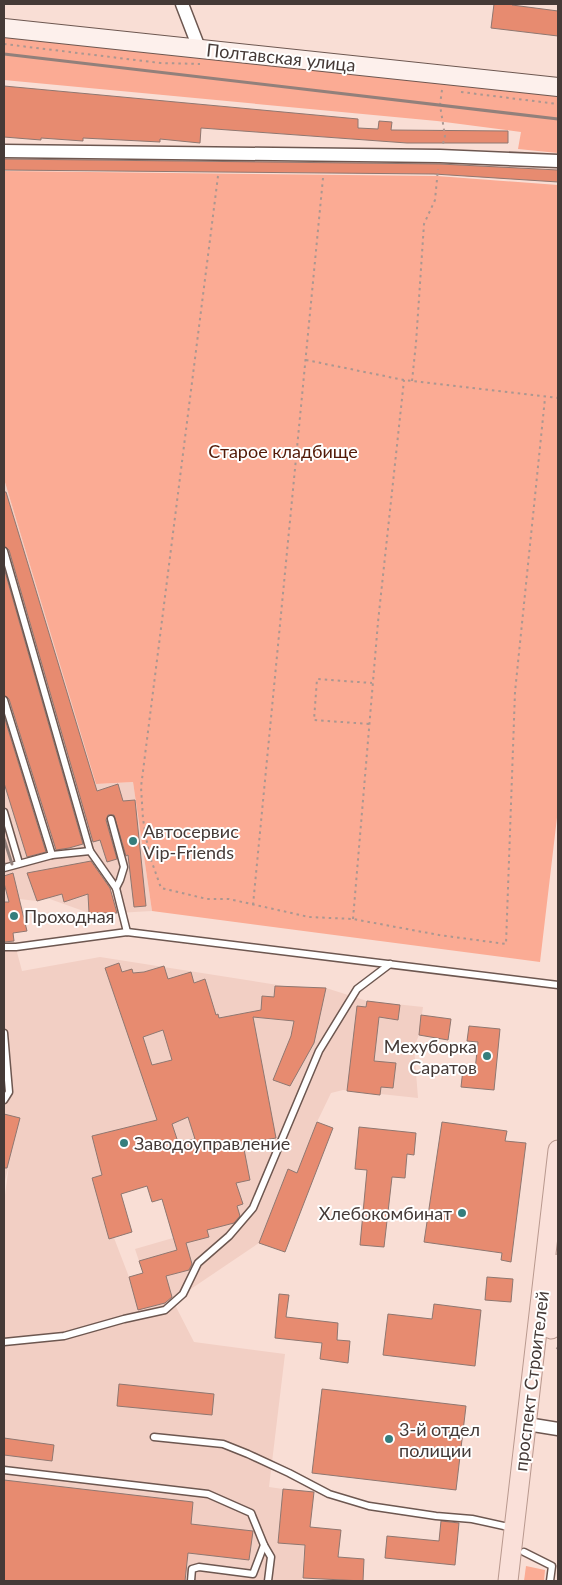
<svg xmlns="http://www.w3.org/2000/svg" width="562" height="1585" font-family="Lato,sans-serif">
<rect width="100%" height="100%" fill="#f9ded5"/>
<!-- built -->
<g fill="#f2cfc4" fill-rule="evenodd">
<polygon points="4,479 96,784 133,782 152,911 117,913 89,913 47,898 37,901 19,899 4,902"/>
<path d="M14 941 22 971 100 957 284 986 326 988 367 1001 423 1007 419 1035 414 1047 418 1098 343 1090 331 1093 317 1122 297 1173 288 1169 259 1243 173 1301 194 1342 285 1354 269 1487 283 1489 278 1543 304 1545 302 1581H4V1195H5L9 1165 4 1185V943ZM151 1161 173 1238 135 1249 143 1273 129 1277 91 1178Z"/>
</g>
<!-- green -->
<g fill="#fbab94">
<polygon points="4,32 558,95 558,153 518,149 521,132 437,121 4,80"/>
<polygon points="4,171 437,176 558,185 558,809 540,962 152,911 133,782 96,784 4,479"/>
<polygon points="526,1566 545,1570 544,1581 524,1581"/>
</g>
<!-- building -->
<g fill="#e78b70" stroke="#8f7770" fill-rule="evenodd">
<polygon points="494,4 511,4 512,5 558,11 558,36 491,28"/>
<polygon points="4,86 358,119 358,128 378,129 379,121 392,122 391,130 508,131 508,143 407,143 201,128 200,143 160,139 160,142 83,138 83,141 41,138 41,140 4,137"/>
<polygon points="4,159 440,164 558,170 558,182 434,174 4,170"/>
<polygon points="4,492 6,492 97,791 118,784 123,801 135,800 146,906 134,907 128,855 126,856 114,815 108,815 106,820 117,859 107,862 100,840 93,842 9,550 4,546"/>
<polygon points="4,568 83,844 69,848 56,850 9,699 4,695"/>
<polygon points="4,716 46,852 27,857 4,783"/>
<polygon points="91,861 110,888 117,913 89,913 88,894 64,902 62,894 37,901 27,873"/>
<polygon points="13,873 27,931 13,933 14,941 4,942 4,902 9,902 4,883 4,876"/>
<path d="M119 963 122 972 132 969 133 973 144 972 164 966 168 979 191 972 194 983 205 979 216 1015 218 1014 219 1018 261 1010 262 996 274 997 275 986 326 988 314 1043 290 1086 273 1080 291 1036 294 1021 253 1017 276 1138 243 1144 250 1180 236 1183 243 1204 237 1206 240 1216 234 1223 207 1230 209 1237 186 1243 192 1264 189 1270 166 1276 172 1297 165 1303 138 1310 129 1277 143 1273 139 1261 177 1250 162 1199 152 1202 147 1186 121 1194 132 1232 109 1239 92 1178 102 1175 92 1136 157 1120 105 968ZM163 1030 172 1060 152 1065 143 1037ZM188 1117 195 1139 178 1142 172 1124Z"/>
<polygon points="367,1001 400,1005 398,1020 379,1017 374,1061 396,1063 393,1088 381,1087 380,1095 347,1091 357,1006 366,1007"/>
<polygon points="421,1015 451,1019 448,1040 419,1035"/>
<polygon points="469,1026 500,1029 494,1090 461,1087 463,1069 475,1070 478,1042 467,1041"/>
<polygon points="4,1114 20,1118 7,1168 4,1168"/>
<polygon points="317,1122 333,1128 285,1252 259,1243 288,1169 297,1173"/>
<polygon points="442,1122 507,1131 505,1141 526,1143 511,1262 501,1260 502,1253 424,1242"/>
<polygon points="359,1127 416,1133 414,1155 407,1154 405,1178 392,1177 384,1247 360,1245 367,1170 355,1169"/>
<polygon points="487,1277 513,1279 511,1302 485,1300"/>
<polygon points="279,1294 289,1295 286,1317 338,1323 337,1340 350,1341 348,1363 320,1359 322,1343 275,1338"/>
<polygon points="434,1304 481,1310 475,1366 383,1355 388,1314 432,1319"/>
<polygon points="119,1384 214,1394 212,1415 117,1406"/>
<polygon points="322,1389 466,1406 456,1490 312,1473"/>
<polygon points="4,1438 54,1445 52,1461 4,1455"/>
<polygon points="4,1480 193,1502 191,1524 253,1531 249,1560 188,1553 185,1581 4,1581"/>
<polygon points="283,1489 314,1492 310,1527 341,1530 338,1557 364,1559 363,1581 303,1578 305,1545 278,1543"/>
<polygon points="441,1521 459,1523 455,1565 385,1558 387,1536 439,1541"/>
</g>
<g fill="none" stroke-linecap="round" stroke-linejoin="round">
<defs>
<g id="lane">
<polyline points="4,551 90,851 116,888 127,932"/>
<polyline points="4,700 52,855"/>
<polyline points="4,812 19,863"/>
<polyline points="111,819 124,867 120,880 116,888"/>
<polyline points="4,868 52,855 90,851"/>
<polyline points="4,947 16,947 127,932 558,985"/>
<polyline points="4,1033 9,1092 4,1100"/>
<polyline points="4,1342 64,1336 124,1319 165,1310 183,1294 198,1263 229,1236 253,1208 319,1051 357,989 390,964"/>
<polyline points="154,1437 223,1444 248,1454 289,1473 329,1494 369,1506 436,1516 472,1519 513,1528"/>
<polyline points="4,1470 208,1494 251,1513 264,1545 271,1557 268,1581"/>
<polyline points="524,1552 552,1566 550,1581"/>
<polyline points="191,1581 192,1569 199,1567 253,1574 264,1545"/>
</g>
<g id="street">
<polyline points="182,4 199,48"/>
<polyline points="4,151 440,156 558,161"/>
<polyline points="527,1424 558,1429"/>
</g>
<polyline id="secondary" points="4,28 558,87"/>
<g id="primary">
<polyline points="551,1329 558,1264"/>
<polyline points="508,1581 558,1150"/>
</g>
</defs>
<!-- lane casing -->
<use href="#lane" stroke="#6d5750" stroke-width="9"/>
<!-- street casing -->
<use href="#street" stroke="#6d5750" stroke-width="15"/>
<!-- secondary casing -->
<use href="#secondary" stroke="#6d5750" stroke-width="20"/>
<!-- primary casing -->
<use href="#primary" stroke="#b9998f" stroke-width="21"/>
<!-- path -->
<g stroke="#ab9790" stroke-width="2" stroke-dasharray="2.5 4" stroke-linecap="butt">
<polyline points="4,44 160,63 200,64"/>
<polyline points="442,90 440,105 445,136 443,144"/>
<polyline points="461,92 558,104"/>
<polyline points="218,176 141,787 143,819 149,854 161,888 207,899 229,899 309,917 353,919 439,935 506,944 515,692 545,398"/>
<polyline points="306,360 404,380 558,398"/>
<polyline points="412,381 416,343 424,224 435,200 438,169"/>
<polyline points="369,724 314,720 317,679 372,683"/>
<polyline points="253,905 323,178"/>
<polyline points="353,919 378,622 404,380"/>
<polyline points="558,1347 556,1350 558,1353"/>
</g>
<!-- lane -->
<use href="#lane" stroke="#fff" stroke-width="6"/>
<!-- street -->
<use href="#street" stroke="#fff" stroke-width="12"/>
<!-- secondary -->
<use href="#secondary" stroke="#fdf0ec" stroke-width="18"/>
<!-- primary -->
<use href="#primary" stroke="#fae0d9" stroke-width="19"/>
<!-- rail -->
<g stroke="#92807b" stroke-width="3">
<polyline points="4,54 558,119"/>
<polyline points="4,839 12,864"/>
<polyline points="4,863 4,865"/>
</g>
</g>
<!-- markers -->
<g fill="#357e7d" stroke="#fff" stroke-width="2">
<circle cx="133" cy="841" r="5"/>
<circle cx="14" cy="916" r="5"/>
<circle cx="487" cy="1056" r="5"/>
<circle cx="124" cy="1143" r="5"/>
<circle cx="462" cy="1213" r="5"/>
<circle cx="389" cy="1439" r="5"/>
</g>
<g text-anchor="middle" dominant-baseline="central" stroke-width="4" stroke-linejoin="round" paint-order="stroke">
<!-- street labels -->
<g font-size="18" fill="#453a37" stroke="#fff">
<text transform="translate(281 57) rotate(6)">Полтавская улица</text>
<text transform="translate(531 1381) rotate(-83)">проспект Строителей</text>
</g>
<!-- park labels -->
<g font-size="18" fill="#531a08" stroke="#fff">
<text x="283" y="451">Старое кладбище</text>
</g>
<!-- poi labels -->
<g font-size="18" fill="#453a37" stroke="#fff" text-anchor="start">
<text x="143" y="831">Автосервис<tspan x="143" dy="21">Vip-Friends</tspan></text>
<text x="24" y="916">Проходная</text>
<text x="477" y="1046" text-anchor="end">Мехуборка<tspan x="477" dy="21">Саратов</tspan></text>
<text x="134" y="1143">Заводоуправление</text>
<text x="452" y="1213" text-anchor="end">Хлебокомбинат</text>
<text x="399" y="1429">3-й отдел<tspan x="399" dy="21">полиции</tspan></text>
</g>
</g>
<!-- border -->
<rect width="562" height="1585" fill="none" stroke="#453a37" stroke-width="10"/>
</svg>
